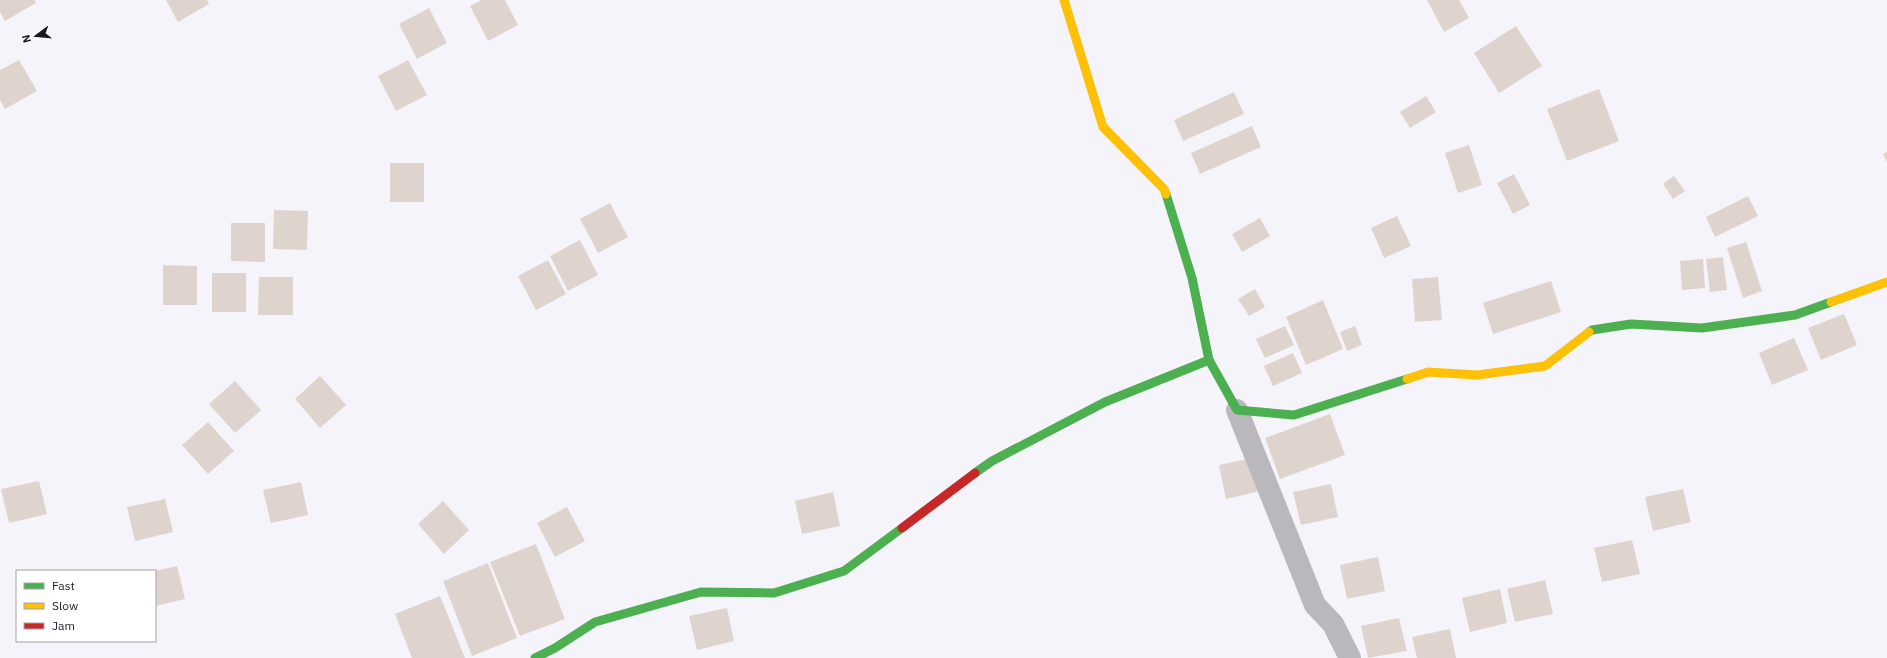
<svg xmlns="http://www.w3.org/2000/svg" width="1887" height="658" font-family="'IBM Plex Sans',sans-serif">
<rect width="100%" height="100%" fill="#f5f4fa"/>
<!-- building -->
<g fill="#dfd4cd">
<polygon points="0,0 35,0 36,3 5,21 0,12"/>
<polygon points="166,0 207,0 209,4 178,22"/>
<polygon points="482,0 505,0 518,25 488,41 470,6"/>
<polygon points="1427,0 1459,0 1469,18 1444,32"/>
<polygon points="429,8 447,43 417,59 399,24"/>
<polygon points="1516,26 1542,66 1499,93 1474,53"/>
<polygon points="19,60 37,91 5,109 0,100 0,70"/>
<polygon points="408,60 427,95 396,111 378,76"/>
<polygon points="1599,89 1619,141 1567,161 1547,109"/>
<polygon points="1234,92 1244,114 1183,141 1174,120"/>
<polygon points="1426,96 1436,112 1410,128 1400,112"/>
<polygon points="1252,126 1261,147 1200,174 1191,153"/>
<polygon points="1469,145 1482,185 1458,193 1445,153"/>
<polygon points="1887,152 1887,162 1883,154"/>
<rect x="390" y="163" width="34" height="39"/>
<polygon points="1514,174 1530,205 1513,214 1497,183"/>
<polygon points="1674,176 1685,191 1673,199 1663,184"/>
<polygon points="1748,196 1758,216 1715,237 1706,217"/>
<polygon points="610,203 628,237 598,253 580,219"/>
<polygon points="274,210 308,211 307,250 273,249"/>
<polygon points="1397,216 1411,246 1384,258 1371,228"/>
<polygon points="1260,218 1270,236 1242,252 1232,234"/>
<polygon points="231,223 265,223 265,262 231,261"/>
<polygon points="580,240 598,275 568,291 550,256"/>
<polygon points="1746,242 1762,291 1743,298 1727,248"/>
<polygon points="1723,257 1727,290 1710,292 1706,259"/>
<polygon points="1703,259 1705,288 1682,290 1680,261"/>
<polygon points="548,260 566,294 536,310 518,276"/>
<polygon points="163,265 197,266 197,305 163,305"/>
<rect x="212" y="273" width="34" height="39"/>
<polygon points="259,277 293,277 293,315 258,315"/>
<polygon points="1438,277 1442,320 1415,322 1412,279"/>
<polygon points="1551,281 1561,312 1493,334 1483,303"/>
<polygon points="1255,289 1265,307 1249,316 1238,299"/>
<polygon points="1323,300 1343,349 1306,365 1286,317"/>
<polygon points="1844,314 1857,345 1821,360 1808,328"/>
<polygon points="1285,326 1294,345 1265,358 1256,339"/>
<polygon points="1355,326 1362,345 1347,351 1340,332"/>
<polygon points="1794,338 1808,370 1772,385 1759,353"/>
<polygon points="1293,353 1302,373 1273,386 1264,366"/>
<polygon points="320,376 346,405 320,428 295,399"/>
<polygon points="235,381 261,410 235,433 209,404"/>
<polygon points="1330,414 1345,455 1280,479 1265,438"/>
<polygon points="208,422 234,451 208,474 182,445"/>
<polygon points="1257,457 1264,490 1226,499 1219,465"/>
<polygon points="39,481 47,514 9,523 1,489"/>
<polygon points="301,482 308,515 271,523 263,490"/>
<polygon points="1331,484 1338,517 1301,525 1293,492"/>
<polygon points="1683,489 1691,522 1653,531 1645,497"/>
<polygon points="833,492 840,526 802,534 795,501"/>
<polygon points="165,499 173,532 135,541 127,507"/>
<polygon points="443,501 469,530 444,554 418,524"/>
<polygon points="567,507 585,541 555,557 537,523"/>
<polygon points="1632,540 1640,574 1602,582 1594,548"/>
<polygon points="536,544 565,619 520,636 490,562"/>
<polygon points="1378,557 1385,591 1347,599 1340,565"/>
<polygon points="488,563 517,638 472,656 443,581"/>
<polygon points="177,566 185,599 155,606 155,571"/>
<polygon points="1545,580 1553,614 1515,622 1507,589"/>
<polygon points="1500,589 1507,623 1470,632 1462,598"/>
<polygon points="440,596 465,658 412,658 395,614"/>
<polygon points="727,608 734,641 697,650 689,616"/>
<polygon points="1399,618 1407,651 1368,658 1361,626"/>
<polygon points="1450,629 1456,658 1417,658 1412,637"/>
</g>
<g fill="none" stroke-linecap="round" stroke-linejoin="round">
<!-- street -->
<polyline stroke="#bab8bc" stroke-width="22" points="1237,410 1315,605 1333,624 1350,658"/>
<!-- fast -->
<g stroke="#4caf50" stroke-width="9">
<polyline points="1166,194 1192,278 1209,360 1237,410 1294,415 1407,379"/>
<polyline points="1589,332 1592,330 1631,324 1702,328 1795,315 1831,302"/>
<polyline points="975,473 992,461 1105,402 1209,360"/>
<polyline points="535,658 555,648 595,622 701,592 774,593 844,571 902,528"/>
</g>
<!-- slow -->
<g stroke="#ffc107" stroke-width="9">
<polyline points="1064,0 1103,127 1164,189 1166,194"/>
<polyline points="1831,302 1887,282"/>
<polyline points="1407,379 1428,372 1477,375 1545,366 1589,332"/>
</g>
<!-- jam -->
<polyline stroke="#c62828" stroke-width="9" points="902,528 975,473"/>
</g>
<!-- legend -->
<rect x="16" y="570" width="140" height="72" fill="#ffffff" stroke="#a3a3a6"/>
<rect x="24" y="583" width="20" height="6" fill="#4caf50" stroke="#a3a3a6"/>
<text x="52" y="590" font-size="12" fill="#1a1821">Fast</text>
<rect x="24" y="603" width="20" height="6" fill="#ffc107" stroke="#a3a3a6"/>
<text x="52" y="610" font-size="12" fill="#1a1821">Slow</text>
<rect x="24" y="623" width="20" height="6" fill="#c62828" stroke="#a3a3a6"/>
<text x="52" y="630" font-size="12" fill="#1a1821">Jam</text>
<!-- north arrow -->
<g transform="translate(36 36) rotate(254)" stroke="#ffffff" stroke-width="3" paint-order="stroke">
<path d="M0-3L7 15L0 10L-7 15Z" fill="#1a1821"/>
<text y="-6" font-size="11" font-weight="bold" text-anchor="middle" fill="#1a1821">N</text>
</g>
</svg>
